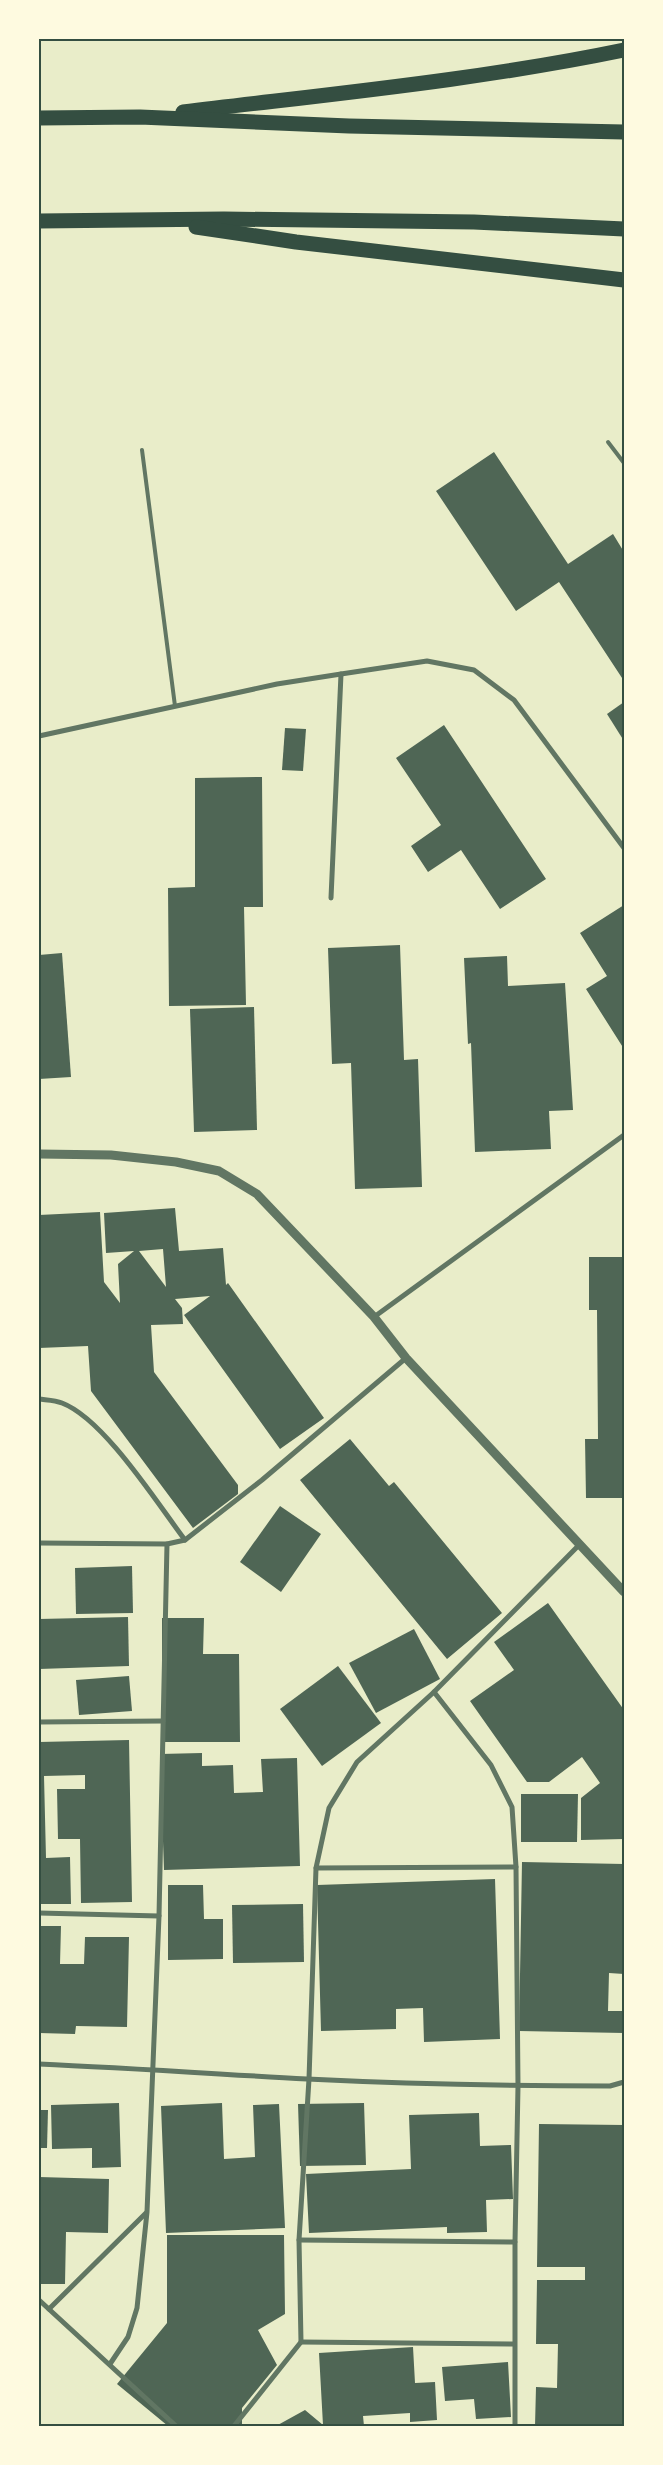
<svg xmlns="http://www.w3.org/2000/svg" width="663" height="2465" font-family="Manrope,sans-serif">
<rect width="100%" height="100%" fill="#e9edc9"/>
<!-- building -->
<g fill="#4f6655" fill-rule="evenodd">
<polygon points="494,452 568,564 613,534 624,552 624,681 559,582 516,611 436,491"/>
<polygon points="624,702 624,741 607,714"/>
<polygon points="444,725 546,879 500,909 461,850 428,872 411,846 441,825 396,758"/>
<polygon points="285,728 306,729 303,771 282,770"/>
<polygon points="262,777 263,907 244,907 246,1005 169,1006 168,888 195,887 195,778"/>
<polygon points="624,905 624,1049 586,989 607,976 580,933"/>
<polygon points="400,945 404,1060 418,1059 422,1187 355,1189 351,1063 332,1064 328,948"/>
<polygon points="62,953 71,1077 39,1079 39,955"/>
<polygon points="507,956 508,986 565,983 573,1110 549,1111 551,1149 475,1152 471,1043 468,1044 464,958"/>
<polygon points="254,1007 257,1130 194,1132 190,1009"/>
<path d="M175 1208 179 1251 223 1248 226 1285 228 1283 324 1418 280 1449 184 1315 210 1296 175 1299 182 1308 183 1324 151 1325 154 1372 238 1485V1494L193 1528 91 1391 88 1346 39 1348V1215L100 1212 104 1282 120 1303 118 1264 134 1251 106 1253 104 1213ZM163 1249 166 1287 139 1251Z"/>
<polygon points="589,1257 624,1257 624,1498 586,1498 585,1439 598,1439 597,1310 589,1310"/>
<polygon points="350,1439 389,1486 394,1482 502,1613 447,1659 300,1480"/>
<polygon points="280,1506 321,1534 281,1592 240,1562"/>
<polygon points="132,1566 133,1613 76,1614 75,1568"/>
<polygon points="548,1603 624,1710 624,1839 581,1840 581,1798 600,1783 582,1757 549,1782 527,1782 470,1701 514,1670 494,1642"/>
<polygon points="128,1617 129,1666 39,1669 39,1619"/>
<polygon points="162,1618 204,1618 203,1654 239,1654 240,1742 162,1742"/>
<polygon points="414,1629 440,1679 376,1713 349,1663"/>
<polygon points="338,1666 381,1723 322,1766 280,1709"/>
<polygon points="129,1676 132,1711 79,1715 76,1680"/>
<polygon points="129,1740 132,1902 81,1903 80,1839 58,1839 57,1789 85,1789 85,1775 44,1776 46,1858 70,1857 71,1904 39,1904 39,1742"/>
<polygon points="202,1753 202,1766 233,1765 234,1793 263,1792 261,1759 297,1758 300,1866 164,1870 160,1754"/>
<polygon points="521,1794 578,1794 577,1842 521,1842"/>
<polygon points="522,1862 624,1864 624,1974 609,1973 608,2011 624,2011 624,2033 519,2031"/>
<polygon points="495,1879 500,2039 424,2042 423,2008 396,2009 396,2029 321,2031 317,1885"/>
<polygon points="168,1885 203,1885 204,1919 223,1919 223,1959 168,1960"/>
<polygon points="303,1904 304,1962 233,1963 232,1905"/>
<polygon points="39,1926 61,1926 60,1964 84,1964 85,1937 129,1937 127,2027 76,2026 75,2034 39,2033"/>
<polygon points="119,2103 121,2167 92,2168 92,2148 52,2149 51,2105"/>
<polygon points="222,2103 224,2159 255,2157 253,2105 279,2104 285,2228 166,2233 161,2106"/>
<polygon points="364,2103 366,2165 300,2166 298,2104"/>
<polygon points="39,2110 48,2110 47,2148 39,2148"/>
<polygon points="479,2113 480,2146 511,2145 513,2199 486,2200 487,2232 447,2233 447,2227 309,2233 306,2174 411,2169 409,2115"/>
<polygon points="539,2124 624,2125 624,2426 535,2426 536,2387 557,2388 558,2344 536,2344 537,2280 585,2280 585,2267 537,2267"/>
<polygon points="39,2177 109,2179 108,2233 66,2232 65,2284 39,2284"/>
<polygon points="167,2235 284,2235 285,2314 258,2330 277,2365 242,2408 242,2426 168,2426 117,2384 167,2323"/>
<polygon points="413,2347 415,2383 435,2382 437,2420 410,2422 410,2413 363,2416 364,2426 276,2426 305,2410 323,2425 319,2353"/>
<polygon points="508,2362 511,2417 476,2419 474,2399 445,2401 442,2367"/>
</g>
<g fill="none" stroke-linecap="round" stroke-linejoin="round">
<!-- service -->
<g stroke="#617663" stroke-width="4">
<polyline points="608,442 624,463"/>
<polyline points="142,450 175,706"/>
</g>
<!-- minor -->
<g stroke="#617663" stroke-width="5">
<polyline points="39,736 277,684 341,674 427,661 474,670 514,700 624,848"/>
<polyline points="331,898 341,674"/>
<polyline points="374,1317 624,1135"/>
<path d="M39 1399C46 1400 55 1400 62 1403 104 1419 157 1503 185 1540"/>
<polyline points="39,1543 167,1544 185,1540 262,1480 406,1358"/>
<polyline points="434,1692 491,1765 512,1807 516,1867 518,2086 515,2242 515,2426"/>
<polyline points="39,1722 163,1721"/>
<polyline points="316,1868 516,1867"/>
<polyline points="39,1913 159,1916"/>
<path d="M39 2064C128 2068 218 2074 307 2079 408 2084 509 2086 610 2086L624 2082"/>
<polyline points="299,2240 515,2242"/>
<polyline points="39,2300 176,2426"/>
<polyline points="49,2309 146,2213"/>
<polyline points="301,2342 514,2344"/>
<polyline points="110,2364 128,2337 137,2308 147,2212 159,1916 167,1544"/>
<polyline points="234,2426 301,2342 299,2240 309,2079 316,1868 329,1808 357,1762 434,1692 580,1544"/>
</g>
<!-- tertiary -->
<polyline stroke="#617663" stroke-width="9" points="39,1154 111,1155 176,1162 219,1171 257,1194 374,1317 406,1358 624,1592"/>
<!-- motorway -->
<g stroke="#344e41" stroke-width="15">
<path d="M183 112C330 94 479 80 624 50"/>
<polyline points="39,118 140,117 349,126 624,132"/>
<polyline points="39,221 224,219 474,222 624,229"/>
<polyline points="196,227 296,242 624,280"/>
</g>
</g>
<!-- border -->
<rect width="663" height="2465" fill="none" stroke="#fefae0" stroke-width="80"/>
<rect x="40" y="40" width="583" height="2385" fill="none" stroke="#344e41" stroke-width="2"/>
</svg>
